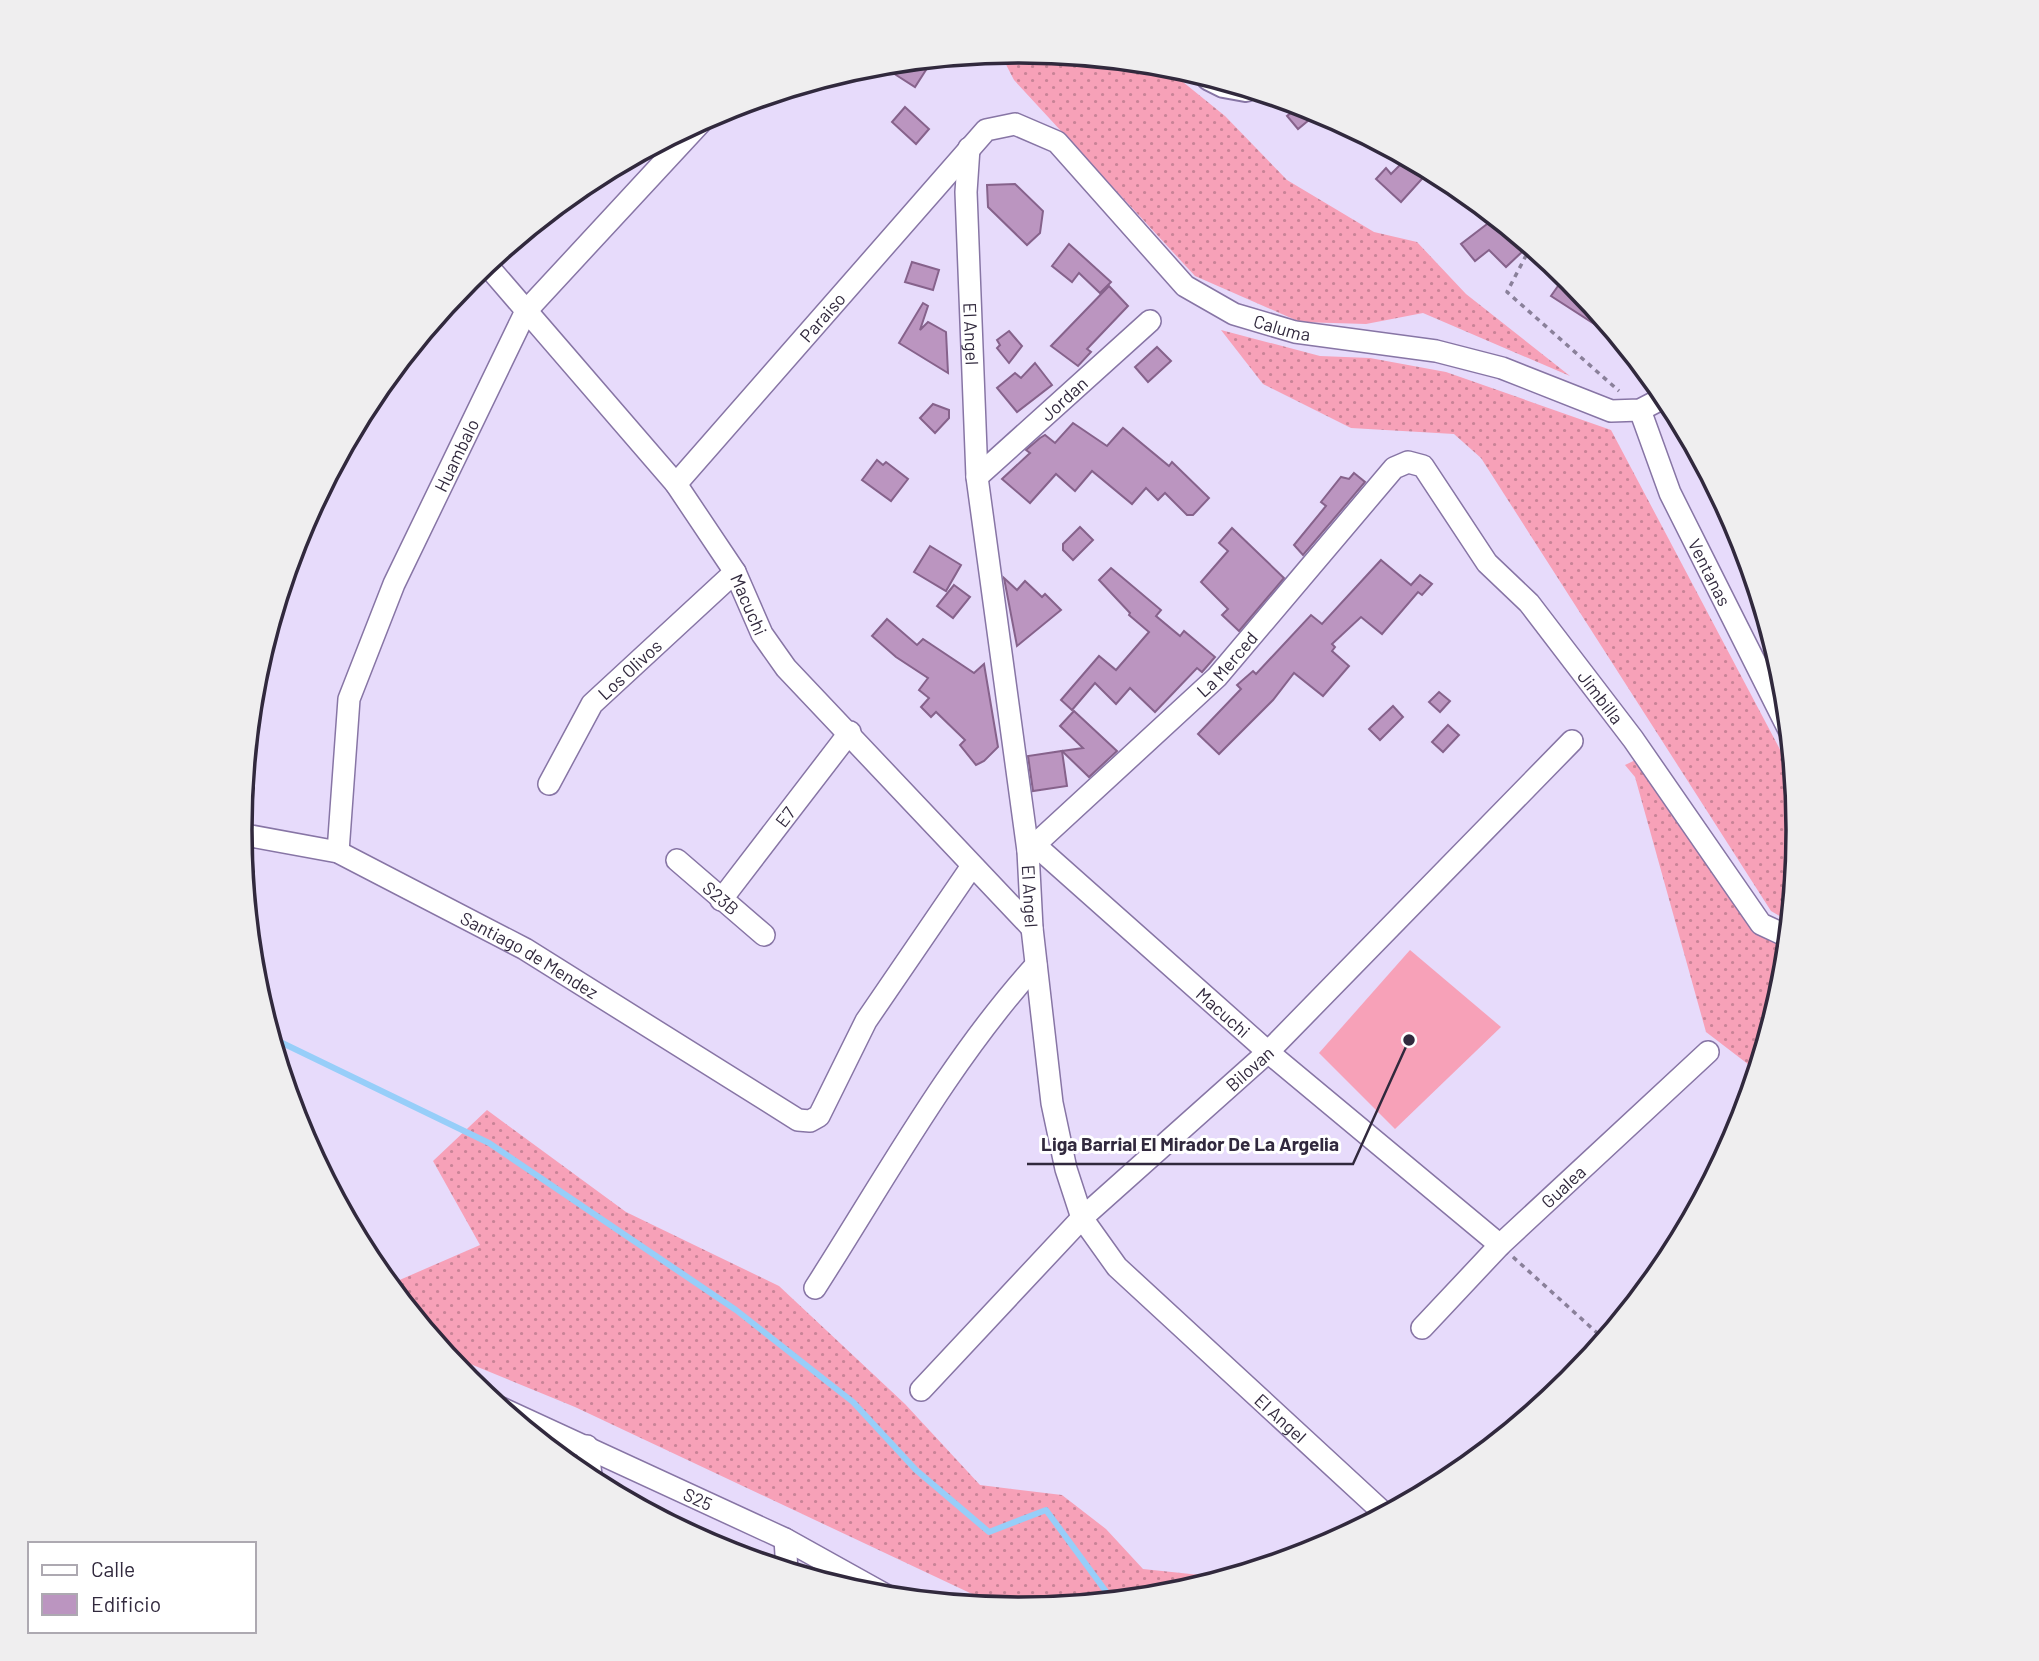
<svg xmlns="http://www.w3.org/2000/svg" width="2039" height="1661" font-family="Barlow,sans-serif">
<defs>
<pattern id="grass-dots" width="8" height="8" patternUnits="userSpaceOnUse" patternTransform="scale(1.75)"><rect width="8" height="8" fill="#f7a1b8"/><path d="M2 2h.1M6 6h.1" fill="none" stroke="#c98397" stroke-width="1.8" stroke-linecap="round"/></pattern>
</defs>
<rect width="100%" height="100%" fill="#e7dbfb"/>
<!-- grass -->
<g fill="url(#grass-dots)">
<polygon points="1020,51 1162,65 1225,116 1287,180 1374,232 1417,242 1466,294 1570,376 1423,313 1366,324 1300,322 1195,276 1014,80 1000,53"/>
<polygon points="1221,330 1320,356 1370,358 1446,372 1611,430 1794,776 1799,831 1790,922 1771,911 1481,458 1454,434 1351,428 1263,384"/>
<polygon points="1644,756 1788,945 1784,983 1757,1071 1706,1032 1635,777 1625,765"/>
<polygon points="487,1110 626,1212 779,1286 905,1404 980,1485 1062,1495 1106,1529 1143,1569 1229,1578 1171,1595 1019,1610 1004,1609 575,1407 446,1354 388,1285 480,1245 433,1161"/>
</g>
<!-- garden -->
<polygon fill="#f7a1b8" points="1410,950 1501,1027 1395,1129 1319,1053"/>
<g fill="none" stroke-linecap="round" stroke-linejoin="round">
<!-- stream -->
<polyline stroke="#97cef9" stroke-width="6" points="272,1038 489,1143 736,1310 853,1402 916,1470 989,1532 1046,1510 1113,1601"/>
</g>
<!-- building -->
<g fill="#bb95c0" stroke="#86628b" stroke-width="2">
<polygon points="933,59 915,87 893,73 899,63"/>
<polygon points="1301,105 1320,111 1298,129 1287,116"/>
<polygon points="905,107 929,129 916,144 892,122"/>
<polygon points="1407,158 1430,170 1401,202 1376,179 1386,168 1391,174"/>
<polygon points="1015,184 1043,211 1040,233 1027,245 988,207 987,185"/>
<polygon points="1491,221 1523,251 1506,267 1489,250 1475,261 1461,244"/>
<polygon points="1069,244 1111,282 1100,293 1079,273 1072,282 1052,266"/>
<polygon points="912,262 939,270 933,290 905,282"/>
<polygon points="1565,276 1616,334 1613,336 1551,296"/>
<polygon points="1109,286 1128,306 1087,349 1091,352 1078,366 1051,346"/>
<polygon points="923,303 928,306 920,330 928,322 946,332 948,373 899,343"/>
<polygon points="1009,331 1022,346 1009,363 997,348 1000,345 997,340"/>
<polygon points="1157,347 1171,361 1148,382 1135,367"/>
<polygon points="1035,363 1052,385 1017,412 997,388 1015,373 1021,378"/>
<polygon points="933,404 949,410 949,418 935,433 920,418"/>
<polygon points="1073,423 1107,446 1123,428 1169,466 1172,462 1209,498 1193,515 1187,515 1165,493 1158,500 1146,488 1132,504 1092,471 1075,491 1056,474 1030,503 1002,479 1030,453 1026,450 1040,438 1045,435 1055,443"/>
<polygon points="877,460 883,465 886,462 908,479 891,501 862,480"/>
<polygon points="1354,473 1365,482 1303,555 1294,545 1326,506 1321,502 1341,477 1349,479"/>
<polygon points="1080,527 1093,540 1073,560 1063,550 1063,544"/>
<polygon points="1232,528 1284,578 1239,631 1222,615 1228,609 1201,582 1228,551 1219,543"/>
<polygon points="930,546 961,565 946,591 914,572"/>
<polygon points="1381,560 1411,585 1420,575 1432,584 1422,595 1418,592 1382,634 1361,617 1332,644 1335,647 1332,651 1349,666 1323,696 1294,673 1273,700 1219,754 1198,734 1241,689 1237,685 1253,671 1256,674 1311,615 1322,624"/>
<polygon points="1111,568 1161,610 1156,616 1180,636 1184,631 1215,657 1202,672 1197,668 1155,712 1130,688 1116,704 1095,683 1072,710 1061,700 1099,656 1116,670 1149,632 1129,615 1130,613 1099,580"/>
<polygon points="1004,578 1017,590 1025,581 1042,597 1045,594 1061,610 1017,646"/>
<polygon points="954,585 970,597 953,618 937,606"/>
<polygon points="887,619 917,645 923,639 974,673 984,664 998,747 984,761 976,765 960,745 965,740 936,712 931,717 921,707 929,698 919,690 928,678 896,657 872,636"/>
<polygon points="1439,692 1450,701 1440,712 1429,702"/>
<polygon points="1393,706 1403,717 1380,740 1369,729"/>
<polygon points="1074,711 1117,751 1089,777 1062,751 1083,748 1060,726"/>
<polygon points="1448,725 1459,735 1443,752 1432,742"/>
<polygon points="1062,751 1067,786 1033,791 1028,756"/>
</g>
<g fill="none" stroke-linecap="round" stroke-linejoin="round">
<defs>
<g id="minor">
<path id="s1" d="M969 148 966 192 977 477 1028 851 1032 928 1052 1103 1066 1169 1082 1218 1117 1267 1386 1515"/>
<path id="s2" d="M486 264 676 484 735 572 762 634 786 668 1032 928"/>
<path id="s3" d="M1640 410 1670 493 1789 730"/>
<path id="s4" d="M977 477 1150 321"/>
<path id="s5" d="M676 484 986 130 1015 124 1057 142 1185 286 1234 314 1295 332 1436 351 1502 368 1611 411 1640 410 1667 396"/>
<path id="s6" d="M549 784 592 704 735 572"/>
<path id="s7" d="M240 834 338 852 525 949 798 1120 810 1121 819 1116 866 1021 972 866"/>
<path id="s8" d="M1035 845 1268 1052 1500 1245"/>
<path id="s9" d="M1028 851 1217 677 1394 468 1408 462 1423 466 1487 563 1529 603 1633 739 1761 924 1789 937"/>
<path id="s10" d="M338 852 349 699 394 584 526 311 702 121"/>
<path id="s11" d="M677 860 764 935"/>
<path id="s12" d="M721 900 850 732"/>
<path d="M815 1288C885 1179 949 1061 1036 965"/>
<path id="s13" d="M1422 1328 1500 1245 1708 1052"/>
<path id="s14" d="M921 1390 1082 1218 1268 1052 1572 741"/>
<path id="s15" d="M501 1408 785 1539 891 1598"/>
<polyline points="587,1446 592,1482"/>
<polyline points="785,1539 787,1571"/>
</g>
<polyline id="tertiary" points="1210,77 1224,84 1246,88"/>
</defs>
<!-- minor casing -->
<use href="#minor" stroke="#8775a5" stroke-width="24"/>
<!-- tertiary casing -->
<use href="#tertiary" stroke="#8775a5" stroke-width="30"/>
<!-- path -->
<g stroke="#8a809a" stroke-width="3.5" stroke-dasharray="5 5" stroke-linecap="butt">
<polyline points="1531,246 1507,292 1619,391"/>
<polyline points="1513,1257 1605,1340"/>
</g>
<!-- minor -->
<use href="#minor" stroke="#fff" stroke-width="21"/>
<!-- tertiary -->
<use href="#tertiary" stroke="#fff" stroke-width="26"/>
</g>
<g text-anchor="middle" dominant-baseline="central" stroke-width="6" stroke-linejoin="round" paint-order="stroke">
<!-- street labels -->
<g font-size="18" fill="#31293d" stroke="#fff">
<text stroke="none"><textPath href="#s5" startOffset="222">Paraiso</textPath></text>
<text stroke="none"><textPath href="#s5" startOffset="845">Caluma</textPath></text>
<text stroke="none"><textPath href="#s1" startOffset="186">El Angel</textPath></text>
<text stroke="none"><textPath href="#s4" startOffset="117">Jordan</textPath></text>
<text stroke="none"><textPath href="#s10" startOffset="420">Huambalo</textPath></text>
<text stroke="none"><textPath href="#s3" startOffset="177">Ventanas</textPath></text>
<text stroke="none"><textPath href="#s2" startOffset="432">Macuchi</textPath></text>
<text stroke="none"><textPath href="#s9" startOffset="273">La Merced</textPath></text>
<text stroke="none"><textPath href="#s6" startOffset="142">Los Olivos</textPath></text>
<text stroke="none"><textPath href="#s9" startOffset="854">Jimbilla</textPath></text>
<text stroke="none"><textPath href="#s12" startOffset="105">E7</textPath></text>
<text stroke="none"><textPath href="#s1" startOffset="752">El Angel</textPath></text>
<text stroke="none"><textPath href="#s11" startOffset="58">S23B</textPath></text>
<text stroke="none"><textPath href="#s7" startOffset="317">Santiago de Mendez</textPath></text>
<text stroke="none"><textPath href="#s8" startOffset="252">Macuchi</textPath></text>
<text stroke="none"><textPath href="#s14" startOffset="460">Bilovan</textPath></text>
<text stroke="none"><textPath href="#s13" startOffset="200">Gualea</textPath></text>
<text stroke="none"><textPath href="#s1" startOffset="1362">El Angel</textPath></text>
<text stroke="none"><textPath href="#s15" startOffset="217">S25</textPath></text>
</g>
</g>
<!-- crop -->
<path d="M0 0H2039V1661H0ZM252 830a767 767 0 1 1 1534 0a767 767 0 1 1-1534 0Z" fill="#efeeef" fill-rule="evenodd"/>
<path fill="none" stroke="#31293d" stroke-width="3.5" d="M252 830a767 767 0 1 1 1534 0a767 767 0 1 1-1534 0Z"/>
<!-- callouts -->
<path fill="none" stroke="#31293d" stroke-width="2.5" d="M1409 1040L1353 1164H1027"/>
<circle fill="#31293d" stroke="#fff" stroke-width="2.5" cx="1409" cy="1040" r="7"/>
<g font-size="19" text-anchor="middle" font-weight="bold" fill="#31293d" stroke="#fff" stroke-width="6" stroke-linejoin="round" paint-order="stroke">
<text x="1190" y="1151">Liga Barrial El Mirador De La Argelia</text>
</g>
<!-- legend -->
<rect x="28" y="1542" width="228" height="91" fill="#ffffff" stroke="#ada9b1" stroke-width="2"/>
<rect x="42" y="1565" width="35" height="10" fill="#ffffff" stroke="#ada9b1" stroke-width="2"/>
<text x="91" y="1577" font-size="21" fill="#31293d">Calle</text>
<rect x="42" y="1594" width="35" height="21" fill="#bb95c0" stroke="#ada9b1" stroke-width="2"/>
<text x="91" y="1612" font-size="21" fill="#31293d">Edificio</text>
</svg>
